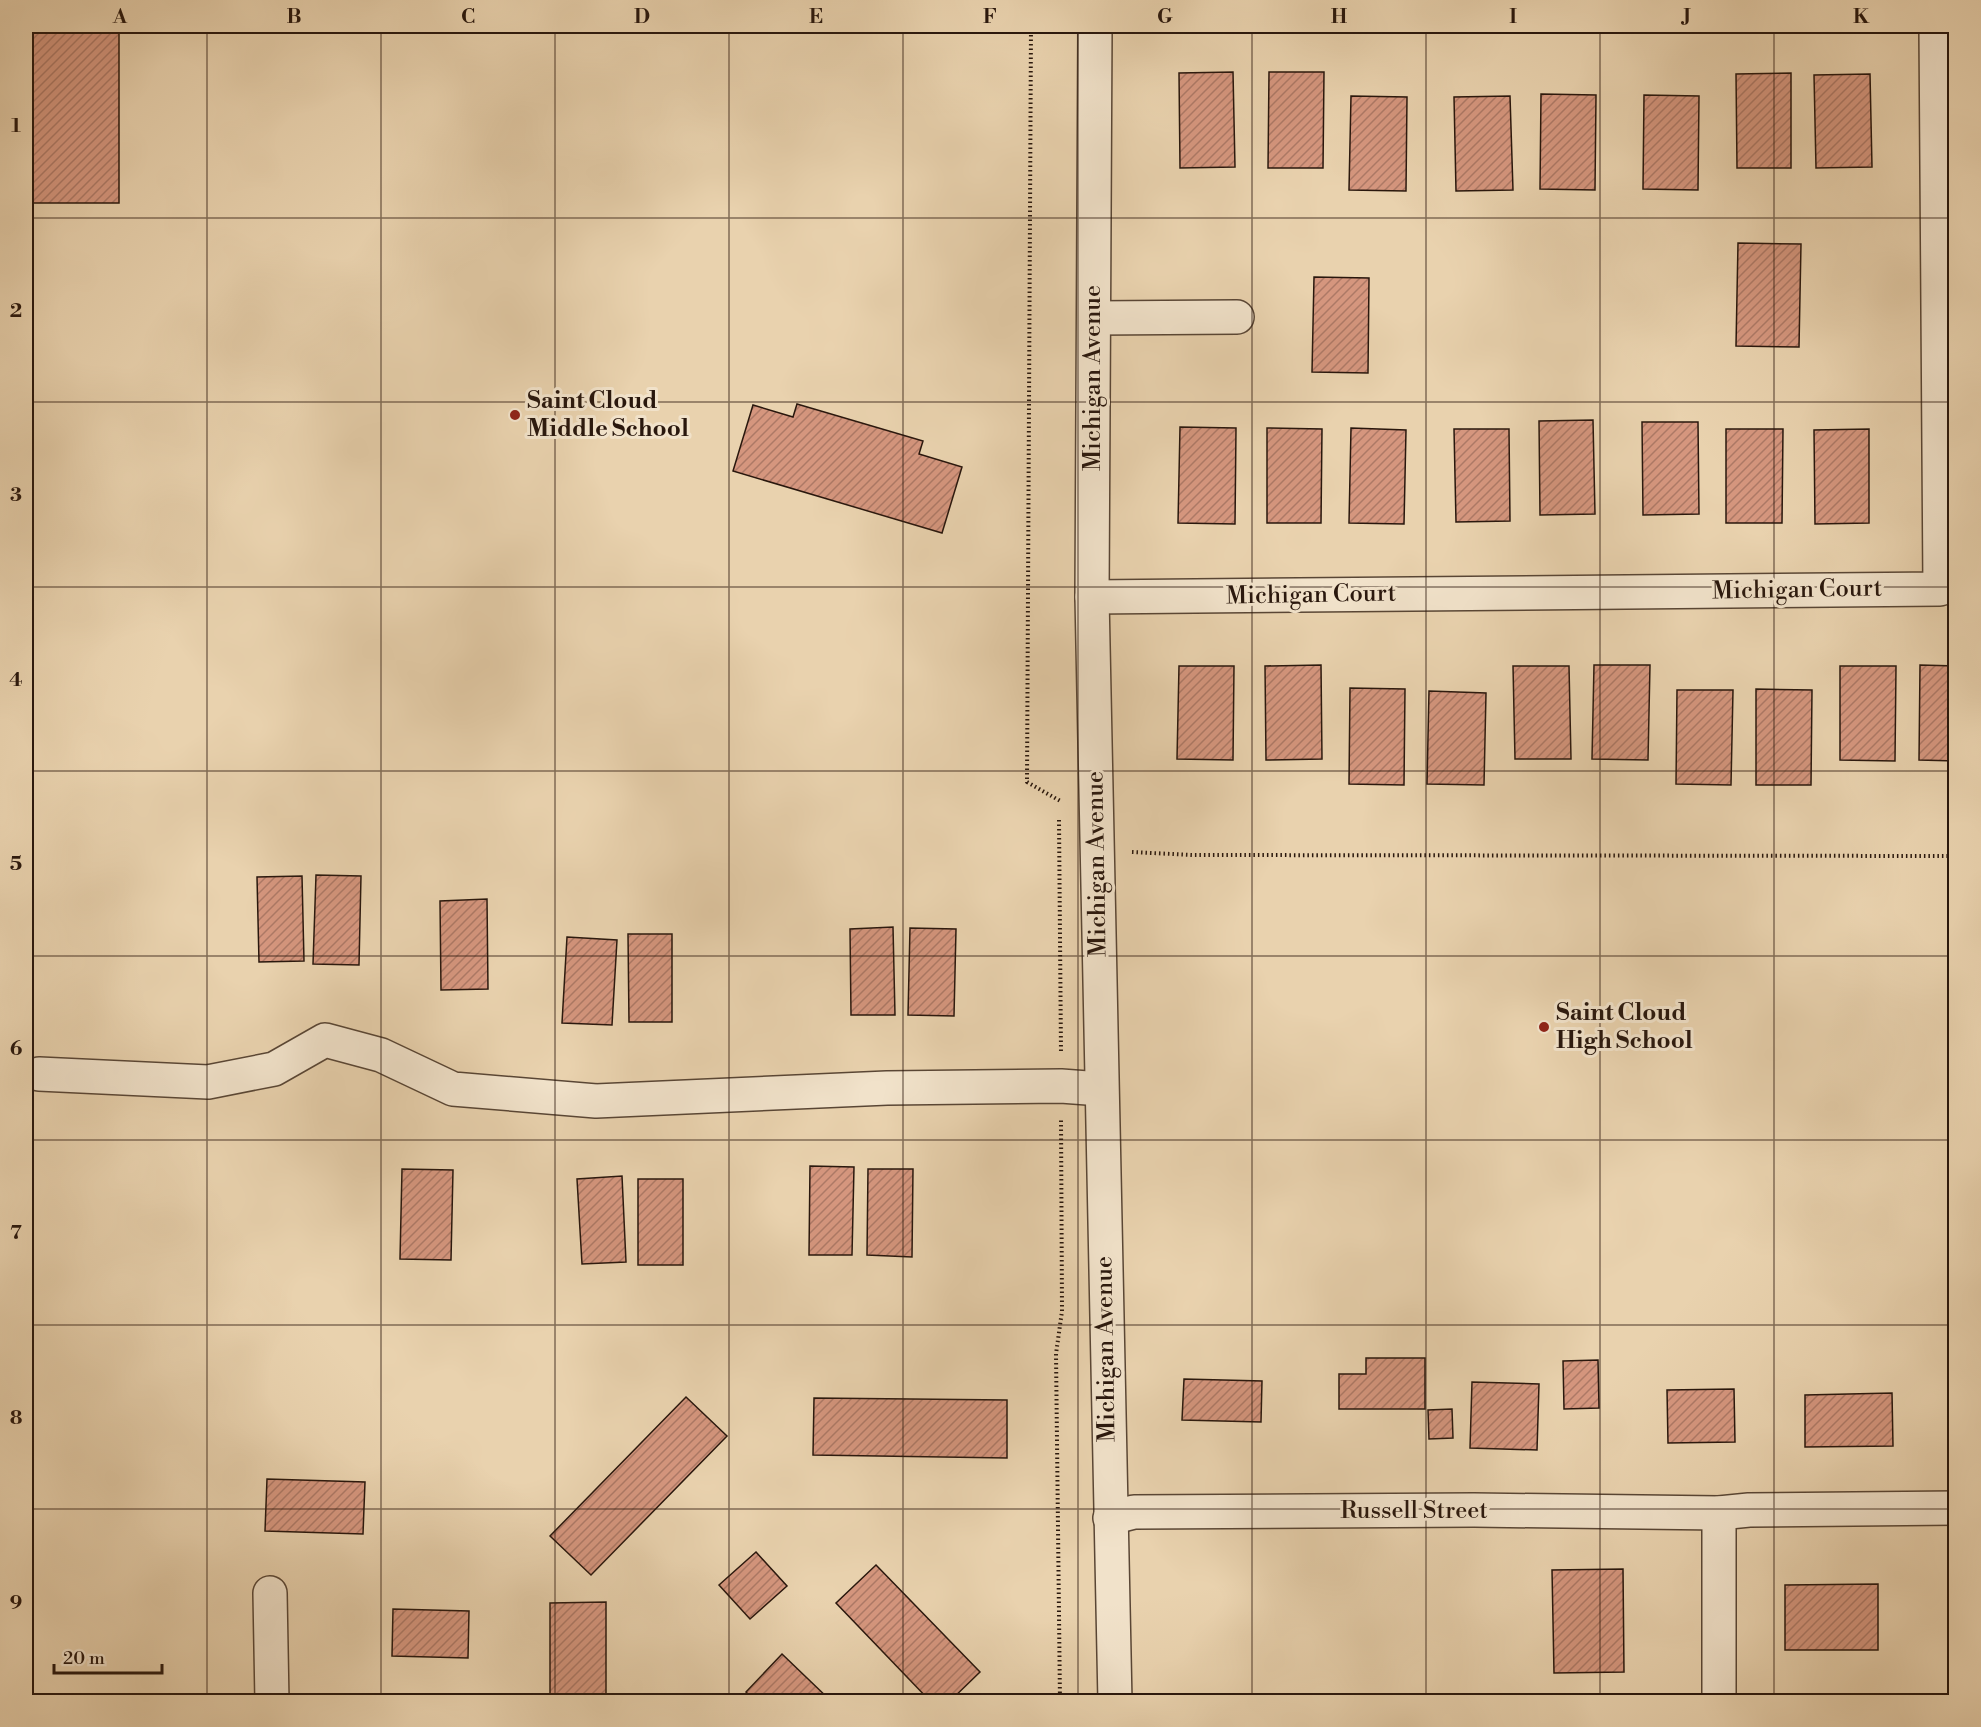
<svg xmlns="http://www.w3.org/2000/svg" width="1981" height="1727" font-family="'Libre Bodoni',serif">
<defs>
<pattern id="building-hatch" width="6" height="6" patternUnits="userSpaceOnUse" patternTransform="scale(1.5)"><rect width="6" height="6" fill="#d5967e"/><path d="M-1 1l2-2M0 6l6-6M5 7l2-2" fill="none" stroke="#ad7966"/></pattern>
</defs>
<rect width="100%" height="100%" fill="#e9d2ae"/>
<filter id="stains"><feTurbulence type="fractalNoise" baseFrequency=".00333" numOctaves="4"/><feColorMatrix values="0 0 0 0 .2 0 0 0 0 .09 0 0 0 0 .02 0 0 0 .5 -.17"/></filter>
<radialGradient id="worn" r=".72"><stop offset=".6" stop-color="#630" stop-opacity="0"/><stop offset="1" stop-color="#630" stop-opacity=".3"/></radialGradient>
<!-- building -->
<g fill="url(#building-hatch)" stroke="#29170d" stroke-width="1.5">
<rect x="26" y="26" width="93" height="177"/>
<polygon points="1233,72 1235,167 1180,168 1179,73"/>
<polygon points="1269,72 1324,72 1323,168 1268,168"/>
<polygon points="1791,73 1791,168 1737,168 1736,74"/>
<polygon points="1870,74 1872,167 1816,168 1814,75"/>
<polygon points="1541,94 1596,95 1595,190 1540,189"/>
<polygon points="1644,95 1699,96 1698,190 1643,189"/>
<polygon points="1351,96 1407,97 1406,191 1349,190"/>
<polygon points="1510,96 1513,190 1456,191 1454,97"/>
<polygon points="1738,243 1801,244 1799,347 1736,346"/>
<polygon points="1314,277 1369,278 1368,373 1312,372"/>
<polygon points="797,404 923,441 919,454 962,467 942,533 733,471 753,405 793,417"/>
<polygon points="1593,420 1595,514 1540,515 1539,421"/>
<polygon points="1642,422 1698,422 1699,514 1643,515"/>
<polygon points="1180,427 1236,428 1235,524 1178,523"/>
<polygon points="1267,428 1322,429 1321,523 1267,523"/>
<polygon points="1351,428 1406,430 1404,524 1349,523"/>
<polygon points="1454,429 1509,429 1510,521 1456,522"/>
<polygon points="1726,429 1783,429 1782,523 1726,523"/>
<polygon points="1869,429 1869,523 1815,524 1814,430"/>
<polygon points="1321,665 1322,759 1266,760 1265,666"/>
<polygon points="1594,665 1650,665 1648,760 1592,759"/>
<polygon points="1920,665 1956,666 1956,761 1919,760"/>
<polygon points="1179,666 1234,666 1233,760 1177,759"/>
<polygon points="1513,666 1569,666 1571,759 1515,759"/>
<polygon points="1840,666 1896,666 1895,761 1840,760"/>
<polygon points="1350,688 1405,689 1404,785 1349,784"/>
<polygon points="1756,689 1812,690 1811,785 1756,785"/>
<polygon points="1677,690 1733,690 1731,785 1676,784"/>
<polygon points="1429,691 1486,693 1484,785 1427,784"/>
<polygon points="316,875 361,876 359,965 313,964"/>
<polygon points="302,876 304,961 259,962 257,877"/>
<polygon points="487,899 488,989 441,990 440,901"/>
<polygon points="893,927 895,1015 851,1015 850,929"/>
<polygon points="910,928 956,929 954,1016 908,1015"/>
<polygon points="628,934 672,934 672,1022 629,1022"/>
<polygon points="567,937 617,940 612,1025 562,1023"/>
<polygon points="810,1166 854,1167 852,1255 809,1255"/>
<polygon points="402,1169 453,1170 451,1260 400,1259"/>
<polygon points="868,1169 913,1169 912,1257 867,1255"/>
<polygon points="622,1176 626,1262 582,1264 577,1179"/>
<rect x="638" y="1179" width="45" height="86"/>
<polygon points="1366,1358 1425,1358 1425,1409 1339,1409 1339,1374 1366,1374"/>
<polygon points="1598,1360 1599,1408 1564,1409 1563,1361"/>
<polygon points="1184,1379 1262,1381 1261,1422 1182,1420"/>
<polygon points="1472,1382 1539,1384 1537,1450 1470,1448"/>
<polygon points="1734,1389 1735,1442 1668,1443 1667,1390"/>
<polygon points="1892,1393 1893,1446 1805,1447 1805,1395"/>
<polygon points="686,1397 727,1436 591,1575 550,1536"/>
<polygon points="814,1398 1007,1400 1007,1458 813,1455"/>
<polygon points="1452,1409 1453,1438 1429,1439 1428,1410"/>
<polygon points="267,1479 365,1482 363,1534 265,1531"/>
<polygon points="756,1552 787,1586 750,1619 719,1585"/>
<polygon points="876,1565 980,1672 949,1702 931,1702 836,1603"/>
<polygon points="1623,1569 1624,1672 1554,1673 1552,1570"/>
<polygon points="1878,1584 1878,1650 1785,1650 1785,1585"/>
<polygon points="606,1602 606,1702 550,1702 550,1603"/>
<polygon points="393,1609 469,1611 468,1658 392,1656"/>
<polygon points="782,1654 832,1702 755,1702 746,1692"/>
</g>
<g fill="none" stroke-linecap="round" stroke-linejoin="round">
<defs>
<g id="minor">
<polyline points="1095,26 1092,597 1115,1702"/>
<polyline points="1094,318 1237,317"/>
<polyline points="1092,597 1940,589 1936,26"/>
<polyline points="39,1074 208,1082 274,1069 325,1040 381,1055 453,1089 596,1101 887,1088 1061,1086 1101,1089"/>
<polyline points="1719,1513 1719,1702"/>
<polyline points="1110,1518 1134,1512 1474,1510 1719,1513 1749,1510 1956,1508"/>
<polyline points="270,1593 272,1702"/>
</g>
</defs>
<!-- minor casing -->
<use href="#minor" stroke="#594635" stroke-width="36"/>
<!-- path -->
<g stroke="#29170d" stroke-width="4" stroke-dasharray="1.5 3" stroke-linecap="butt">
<polyline points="1031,26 1027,782 1062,802"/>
<polyline points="1059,820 1061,1053"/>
<polyline points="1132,852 1192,855 1956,856"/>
<polyline points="1060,1702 1056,1354 1062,1311 1061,1120"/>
</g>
<!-- minor -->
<use href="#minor" stroke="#f1e2ca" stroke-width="33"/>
</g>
<!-- grid -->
<path fill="none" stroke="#29170d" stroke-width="1.5" stroke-opacity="0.55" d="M207 26V1702M381 26V1702M555 26V1702M729 26V1702M903 26V1702M1078 26V1702M1252 26V1702M1426 26V1702M1600 26V1702M1774 26V1702M26 218H1956M26 402H1956M26 587H1956M26 771H1956M26 956H1956M26 1140H1956M26 1325H1956M26 1509H1956"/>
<!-- markers -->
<g fill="#8f2418" stroke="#f1e2ca" stroke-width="2">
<circle cx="515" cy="415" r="6"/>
<circle cx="1544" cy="1027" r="6"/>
</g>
<g text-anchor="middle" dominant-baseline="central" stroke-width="6" stroke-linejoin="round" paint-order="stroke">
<!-- street labels -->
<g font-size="24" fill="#29170d" stroke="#f1e2ca">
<text transform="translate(1093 378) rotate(-90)">Michigan Avenue</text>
<text transform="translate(1797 590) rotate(-1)">Michigan Court</text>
<text transform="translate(1311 595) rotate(-1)">Michigan Court</text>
<text transform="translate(1097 864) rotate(-91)">Michigan Avenue</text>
<text transform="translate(1106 1349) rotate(-91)">Michigan Avenue</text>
<text x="1414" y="1511">Russell Street</text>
</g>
<!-- poi labels -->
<g font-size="24" font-weight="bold" fill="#29170d" stroke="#f1e2ca" text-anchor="start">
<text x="527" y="401">Saint Cloud<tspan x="527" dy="28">Middle School</tspan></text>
<text x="1556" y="1013">Saint Cloud<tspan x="1556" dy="28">High School</tspan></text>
</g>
</g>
<!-- margin -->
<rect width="1981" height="1727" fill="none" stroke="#e9d2ae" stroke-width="66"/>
<!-- scale -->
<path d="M54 1664v9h108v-9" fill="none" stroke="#29170d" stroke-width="3"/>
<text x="63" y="1664" font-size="18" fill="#29170d" stroke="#f1e2ca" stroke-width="4.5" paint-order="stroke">20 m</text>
<rect x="33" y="33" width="1915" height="1661" fill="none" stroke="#29170d" stroke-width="2"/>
<g font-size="20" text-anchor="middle" font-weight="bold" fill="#29170d">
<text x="120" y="23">A</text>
<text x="294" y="23">B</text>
<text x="468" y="23">C</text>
<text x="642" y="23">D</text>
<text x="816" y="23">E</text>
<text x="990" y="23">F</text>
<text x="1165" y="23">G</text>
<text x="1339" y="23">H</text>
<text x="1513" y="23">I</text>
<text x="1687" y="23">J</text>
<text x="1861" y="23">K</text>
<text x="16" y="132">1</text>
<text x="16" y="317">2</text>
<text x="16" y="501">3</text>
<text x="16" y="686">4</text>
<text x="16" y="870">5</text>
<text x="16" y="1055">6</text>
<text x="16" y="1239">7</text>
<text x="16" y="1424">8</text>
<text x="16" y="1609">9</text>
</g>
<rect width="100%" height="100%" filter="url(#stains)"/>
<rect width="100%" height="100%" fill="url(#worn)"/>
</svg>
